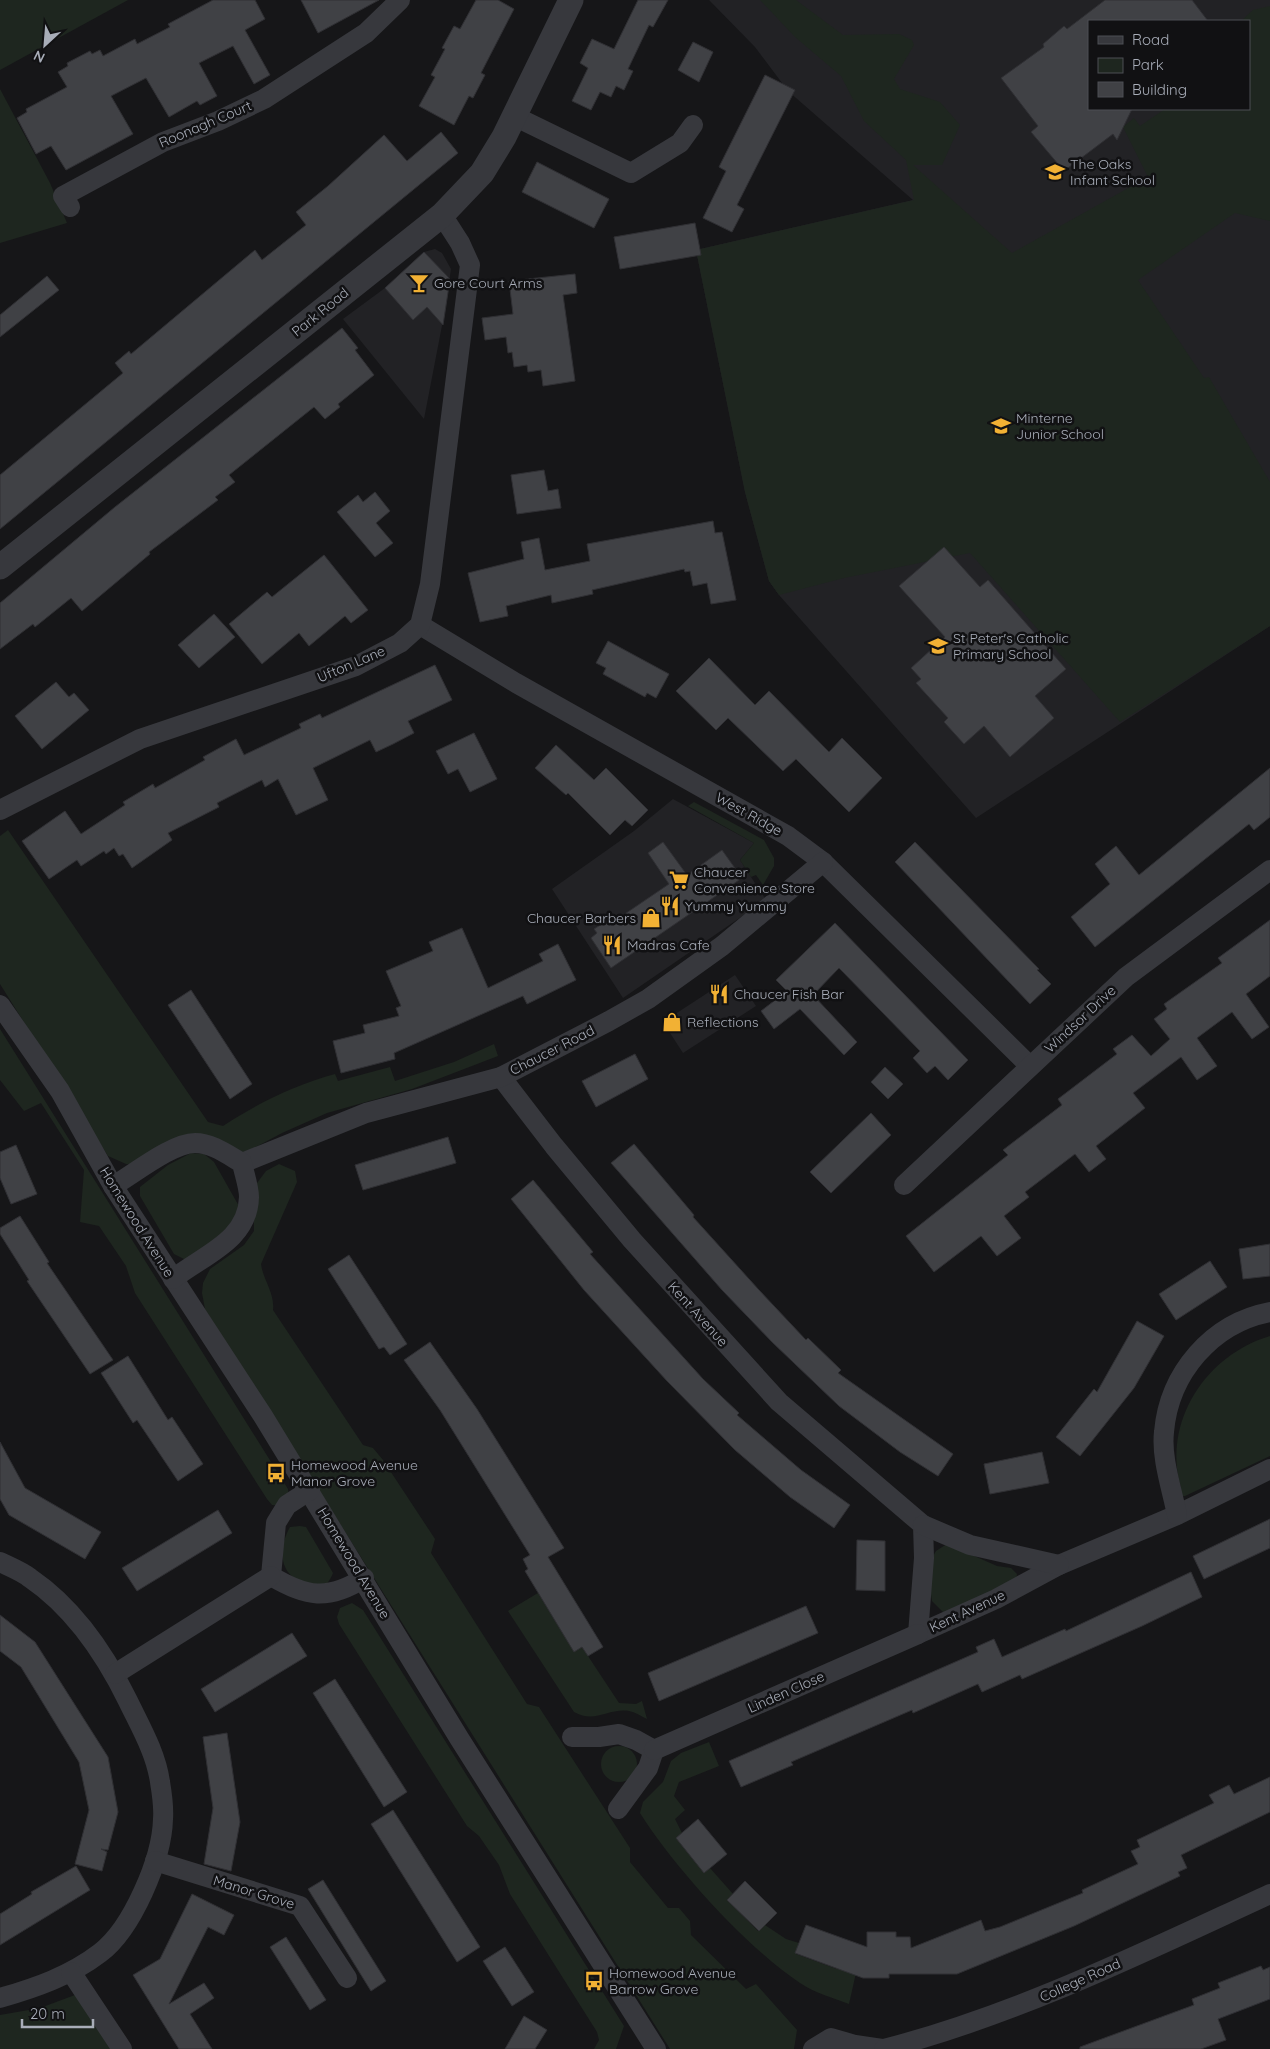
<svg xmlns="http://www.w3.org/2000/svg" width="1270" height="2049" font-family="Quicksand,sans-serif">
<rect width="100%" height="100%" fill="#161618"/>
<!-- built -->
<g fill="#222225" fill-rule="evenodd">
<path d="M709 0H1270V626L976 818 779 595 769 581 745 492 696 250 913 200 788 91 755 47ZM1089 21H1249V109H1089Z"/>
<polygon points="435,249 442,253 451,269 445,310 424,419 343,319 385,288 424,252"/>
<polygon points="673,799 754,843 740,860 766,900 623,998 552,889 634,831"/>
<polygon points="735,975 756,1006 683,1053 663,1022"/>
</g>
<!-- green -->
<g fill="#1e261f">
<polygon points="0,0 128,0 0,70"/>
<polygon points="760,0 796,0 843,35 899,34 912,40 914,45 894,79 900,89 940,102 960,125 942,165 913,165 1012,253 1148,177 1123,127 1134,118 1140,126 1165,109 1249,109 1249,21 1241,21 1253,10 1270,6 1270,221 1235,213 1138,280 1204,378 1209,377 1270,482 1270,626 1120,722 970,553 844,578 779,595 769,581 745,492 696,250 914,200 906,160 864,121 841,76 795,37"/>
<polygon points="0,89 50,183 67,223 0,243"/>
<polygon points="694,802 764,840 774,858 774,866 763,885 756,875 751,877 740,860 754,843 688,806"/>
<path d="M8 830 208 1122 223 1126C258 1103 295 1085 335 1074L338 1081 390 1067 395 1081 454 1062 494 1044 498 1056 412 1089 327 1113 282 1133 250 1150 241 1153 207 1141 139 1165 126 1164 108 1156 0 984V836Z"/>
<polygon points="0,1029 288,1489 289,1498 281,1506 272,1505 267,1499 135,1293 126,1266 99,1226 80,1222 84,1170 41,1103 24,1111 0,1080"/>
<path d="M191 1153 204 1154 214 1162 240 1208C235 1231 204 1246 186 1260L174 1254 140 1196V1187L168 1165Z"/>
<path d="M279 1164 295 1171 297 1182 261 1264C263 1280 275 1293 273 1310L363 1445 373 1448 383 1460 435 1539 431 1553 527 1704 539 1707 630 1848V1862L668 1908H679L690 1921 691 1935 746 1989 756 1984 797 2030 794 2049H670L205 1309 202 1293 203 1283 210 1269 244 1245 254 1231V1187L266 1171Z"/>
<path d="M1270 1336V1456L1185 1496H1177L1181 1487C1162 1422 1206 1355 1270 1336Z"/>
<path d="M300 1526 306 1527 333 1573C331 1578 327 1586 321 1587 317 1587 310 1584 306 1583 278 1576 278 1548 290 1527Z"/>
<polygon points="947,1544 997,1566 1011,1568 1017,1574 1016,1581 946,1615 932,1601 930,1588 932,1558 936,1551"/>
<path d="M538 1593 574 1652 582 1647 619 1703 636 1704 642 1701 647 1719C641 1716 635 1712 629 1711 608 1708 595 1724 574 1712L508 1611Z"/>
<polygon points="352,1603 363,1610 624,2026 616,2049 594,2049 599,2040 597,2032 510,1894 499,1865 479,1836 467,1826 339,1624 337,1617 340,1608"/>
<path d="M709 1742 719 1766 679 1782 674 1796 685 1810 675 1819 682 1833 676 1838 704 1873 710 1868 733 1894 727 1900 758 1931 765 1925 786 1939 799 1943 796 1954 837 1969 858 1964 849 2004C833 1998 815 1993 800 1983 746 1947 674 1867 640 1813L643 1802 663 1782 671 1761 681 1753Z"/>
<circle cx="619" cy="1764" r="18"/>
<polygon points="75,1995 113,2049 0,2049 0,2015 40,2008"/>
</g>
<!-- building -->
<g fill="#404145" stroke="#303034">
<polygon points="213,0 255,0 265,19 245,30 270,75 254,84 233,46 199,63 217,96 200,105 197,101 169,117 146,78 111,96 133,134 66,170 51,146 36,154 17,118 27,112 26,109 67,87 58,72 68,66 67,63 90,51 92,54 100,50 103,56 135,39 137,44 170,27 168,24"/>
<polygon points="301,0 379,0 318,33"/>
<polygon points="476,0 498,0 514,9 481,73 485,75 473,98 469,96 454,125 419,106 435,77 431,75 445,49 442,48 454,26 460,29"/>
<polygon points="638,0 668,0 653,27 649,25 628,69 633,71 624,90 616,86 611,97 600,92 591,110 572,101 588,68 580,63 592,39 614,49"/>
<polygon points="1105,0 1192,0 1208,21 1089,21 1089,109 1132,109 1117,140 1113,134 1064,171 1031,132 1038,126 1001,78 1044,47 1043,44 1064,26 1067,29"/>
<polygon points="693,42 713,52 699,82 678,70"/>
<polygon points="765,75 795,90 737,205 744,209 732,232 703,218 726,171 719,167"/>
<polygon points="441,132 458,153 0,529 0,475 123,373 115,363 129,351 131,354 255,250 262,260 306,225 296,212 328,186 384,135 407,161"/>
<polygon points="537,162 609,199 594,228 522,192"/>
<polygon points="695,223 701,255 620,269 614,237"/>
<polygon points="424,252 450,279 443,325 427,307 413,320 385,288"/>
<polygon points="575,274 577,293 563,295 575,381 543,386 541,370 528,372 527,365 514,367 512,352 508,353 506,337 485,340 482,318 513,314 509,281"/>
<polygon points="47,276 59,290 0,337 0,315"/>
<polygon points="342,328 358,348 355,350 374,375 338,404 340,407 325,419 314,407 229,475 235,482 215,497 218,500 149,552 150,554 82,611 71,598 35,627 33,624 0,649 0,603 115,507"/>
<polygon points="544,470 548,491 558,489 561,508 517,514 511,475"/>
<polygon points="375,492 390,511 376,523 393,543 375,557 337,512 358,495 363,502"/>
<polygon points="713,521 715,533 722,532 736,600 711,604 707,583 693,586 690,571 685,572 684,569 592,590 593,594 552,603 551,595 506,606 508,616 480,622 468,573 524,559 521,542 539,538 545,570 590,561 587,544"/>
<polygon points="944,547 980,587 988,580 1066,669 1035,696 1054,718 1010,757 984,726 964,744 944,722 948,718 916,683 921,679 911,668 945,637 899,586"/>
<polygon points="324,555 368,610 351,623 345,616 309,646 299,633 262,664 229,624 267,592 272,597"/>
<polygon points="214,614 235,637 199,668 178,645"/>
<polygon points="608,641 669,674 656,698 647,693 645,697 603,674 606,668 596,663"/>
<polygon points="709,658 755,705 769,691 829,752 842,738 882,778 849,812 796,759 783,771 728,718 716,730 676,691"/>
<polygon points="435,665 452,700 408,721 414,733 393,744 376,752 370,740 313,768 328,800 296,815 278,779 265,787 262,780 217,803 219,807 168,833 172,840 132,868 123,854 119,856 114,848 106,854 104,851 81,866 77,860 49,879 22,841 65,811 81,834 125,805 123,802 153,784 155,788 205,760 203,757 236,739 244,755 301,728 299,724 320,714 322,718"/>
<polygon points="56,682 69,697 74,693 89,710 42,749 15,716"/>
<polygon points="474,733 497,779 470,792 458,769 448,774 436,751"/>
<polygon points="556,745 594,780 606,768 648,810 632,826 625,820 610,835 568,793 566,795 535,768"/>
<polygon points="1270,768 1270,817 1254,830 1249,824 1095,947 1071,917 1110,884 1095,864 1116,846 1139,875"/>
<polygon points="663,842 687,875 722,850 742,878 611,968 591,938 597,933 594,929 610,919 613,922 669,884 648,853"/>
<polygon points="915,842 1039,969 1037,970 1051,984 1030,1004 895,862"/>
<polygon points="1270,920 1270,976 1246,994 1269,1027 1252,1039 1232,1012 1197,1038 1217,1066 1197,1080 1181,1057 1133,1093 1145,1108 1096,1146 1106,1159 1089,1172 1075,1154 1025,1192 1029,1197 1004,1216 1021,1238 997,1256 981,1236 934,1272 906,1236 1008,1155 1003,1150 1062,1105 1058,1099 1117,1054 1113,1049 1132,1035 1151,1056 1170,1039 1154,1019 1167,1009 1164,1004 1222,963 1218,958"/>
<polygon points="835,923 968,1060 948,1080 935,1066 927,1073 913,1058 920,1051 839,968 813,995 857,1042 844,1055 800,1009 774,1029 761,1011 787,991 776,980"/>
<polygon points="462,928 488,988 543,961 539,954 558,944 576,980 527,1004 523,996 394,1053 395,1059 341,1073 333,1041 365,1033 363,1025 399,1016 396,1008 401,1006 386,971 433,951 429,942"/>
<polygon points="191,990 252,1084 230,1099 168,1005"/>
<polygon points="635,1054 648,1079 596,1107 582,1081"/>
<polygon points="885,1067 903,1084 888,1099 871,1082"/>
<polygon points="871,1113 891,1135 831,1193 810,1172"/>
<polygon points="448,1137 456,1163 363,1190 355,1165"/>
<polygon points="634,1144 694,1215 693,1217 759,1290 806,1340 808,1338 841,1370 838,1373 953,1454 938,1476 900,1452 839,1406 772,1342 722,1290 611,1163"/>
<polygon points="16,1145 37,1194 11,1204 0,1178 0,1152"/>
<polygon points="533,1180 593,1252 590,1254 703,1379 739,1413 737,1415 801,1470 850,1505 834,1528 790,1497 735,1450 667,1381 584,1290 511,1199"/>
<polygon points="20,1216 49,1262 47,1263 113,1360 90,1374 27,1281 29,1280 0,1234 0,1228"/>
<polygon points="1270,1244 1270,1276 1243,1279 1239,1249"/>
<polygon points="349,1255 407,1344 390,1355 384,1347 379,1349 328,1269"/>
<polygon points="1210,1261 1227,1287 1176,1320 1159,1294"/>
<polygon points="1137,1321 1164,1336 1134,1388 1080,1456 1056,1437 1094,1389 1097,1392"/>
<polygon points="430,1342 477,1409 564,1548 548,1557 603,1647 588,1656 582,1647 574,1652 525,1571 528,1569 523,1559 530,1555 440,1410 404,1360"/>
<polygon points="128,1356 168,1420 172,1417 203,1464 178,1481 137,1420 133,1423 101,1373"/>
<polygon points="0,1442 25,1488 101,1532 85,1559 9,1515 0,1499"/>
<polygon points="1042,1452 1049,1483 990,1494 984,1464"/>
<polygon points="218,1510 232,1533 137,1591 122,1568"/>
<polygon points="1270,1519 1270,1548 1204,1579 1193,1556"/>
<polygon points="857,1540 885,1541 885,1591 856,1590"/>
<polygon points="1191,1572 1202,1597 1142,1626 1022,1679 1020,1675 982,1692 978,1684 913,1713 912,1710 791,1762 793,1765 741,1787 729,1761 978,1652 976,1647 994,1639 1002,1657 1065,1629 1066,1631"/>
<polygon points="806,1606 818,1633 659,1701 648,1673"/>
<polygon points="0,1615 35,1642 108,1757 118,1812 108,1850 101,1849 107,1852 102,1871 75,1864 89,1810 79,1762 21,1667 0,1651"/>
<polygon points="292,1633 307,1656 215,1712 201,1689"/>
<polygon points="335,1679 407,1792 384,1807 313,1693"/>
<polygon points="227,1733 240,1822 231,1871 204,1864 213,1808 203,1737"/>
<polygon points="1270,1777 1270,1812 1181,1855 1187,1868 1178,1872 1180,1876 1074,1926 957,1974 889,1974 889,1978 863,1978 795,1953 806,1925 867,1947 867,1932 896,1932 896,1937 910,1937 911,1948 981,1920 985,1931 1000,1927 1083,1893 1082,1890 1138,1864 1131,1851 1140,1847 1137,1840 1214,1803 1209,1795 1229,1785 1234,1794"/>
<polygon points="393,1810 480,1947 457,1962 371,1824"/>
<polygon points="698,1819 727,1854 704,1873 676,1838"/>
<polygon points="76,1866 90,1890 0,1945 0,1914 32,1894 31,1892"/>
<polygon points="323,1880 386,1981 371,1991 308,1889"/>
<polygon points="745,1881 777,1913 759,1931 727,1900"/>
<polygon points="192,1894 234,1915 224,1935 208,1927 169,2004 204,1983 214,1998 190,2014 212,2049 179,2049 133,1975 160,1959"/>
<polygon points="286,1937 326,2000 310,2010 270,1947"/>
<polygon points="505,1947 534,1992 512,2006 483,1961"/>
<polygon points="1261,1966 1263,1970 1270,1967 1270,1999 1218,2019 1226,2040 1201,2049 1080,2049 1080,2047 1194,2005 1192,1999 1220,1988 1218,1983"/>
<polygon points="524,2016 547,2030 535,2049 505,2049"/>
</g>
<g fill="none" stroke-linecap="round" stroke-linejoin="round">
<!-- minor -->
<g stroke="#37383d" stroke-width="20">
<polyline points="514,116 631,173 680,143 693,125"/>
<polyline points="70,207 63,196 163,142 218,121 264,99 366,33 400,0"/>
<polyline points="420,625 516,683 788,836 823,862 1030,1066"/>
<polyline points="0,810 140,739 356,666 400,643 420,625 430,584 470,265 460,243 442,215"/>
<polyline points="0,1005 60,1091 113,1186 263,1416 459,1738 656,2049"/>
<polyline points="501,1077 554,1146 632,1240 779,1402 923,1525 924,1558 918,1634 996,1599 1059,1565 1177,1515 1270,1469"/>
<polyline points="242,1163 366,1113 501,1077 609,1021 648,999 722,946 823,862"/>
<polyline points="904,1185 1126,977 1270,870"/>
<path d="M113 1186C134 1174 172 1143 195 1143 212 1143 228 1155 242 1163 244 1173 249 1187 249 1197 248 1241 203 1255 173 1279"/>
<path d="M310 1490 287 1505 276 1523 271 1576C306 1597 328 1601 364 1578"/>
<path d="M1177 1515C1172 1489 1161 1458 1164 1432 1169 1373 1212 1323 1270 1312"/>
<polyline points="923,1525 970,1545 1059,1565"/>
<path d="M0 1562C10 1567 21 1571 30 1578 74 1608 105 1654 128 1701 140 1726 156 1753 160 1782 162 1794 164 1807 163 1819 162 1859 132 1929 100 1953 70 1976 35 1988 0 1998"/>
<polyline points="115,1674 271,1576"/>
<polyline points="572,1737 599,1737 619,1734 636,1740 654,1750 648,1768 618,1809"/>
<polyline points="654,1750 918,1634"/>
<polyline points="155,1861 300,1906 347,1978"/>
<polyline points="71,1972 122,2049"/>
<polyline points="813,2049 831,2038 855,2045 882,2049"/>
<path d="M884 2049C1019 2014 1144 1952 1270 1894"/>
</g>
<!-- tertiary -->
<polyline stroke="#37383d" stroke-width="25" points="0,567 442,215 482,173 504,137 571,0"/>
</g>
<!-- icons -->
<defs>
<symbol id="school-bare" viewBox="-9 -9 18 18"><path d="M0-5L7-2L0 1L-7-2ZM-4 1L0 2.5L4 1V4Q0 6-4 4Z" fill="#f2b134" stroke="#111113" stroke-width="2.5" paint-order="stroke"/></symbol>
<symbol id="bar-bare" viewBox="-9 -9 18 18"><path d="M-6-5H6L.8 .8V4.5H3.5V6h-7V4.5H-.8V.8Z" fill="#f2b134" stroke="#111113" stroke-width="2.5" paint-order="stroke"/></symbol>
<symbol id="supermarket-bare" viewBox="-9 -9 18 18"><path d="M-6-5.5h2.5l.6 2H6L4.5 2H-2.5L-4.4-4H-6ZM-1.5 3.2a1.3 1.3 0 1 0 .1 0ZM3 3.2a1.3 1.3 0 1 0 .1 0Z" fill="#f2b134" stroke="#111113" stroke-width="2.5" paint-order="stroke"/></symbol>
<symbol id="restaurant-bare" viewBox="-9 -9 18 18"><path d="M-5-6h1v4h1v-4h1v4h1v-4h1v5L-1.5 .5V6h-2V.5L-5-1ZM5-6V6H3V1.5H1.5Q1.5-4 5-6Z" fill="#f2b134" stroke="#111113" stroke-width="2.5" paint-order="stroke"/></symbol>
<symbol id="shop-bare" viewBox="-9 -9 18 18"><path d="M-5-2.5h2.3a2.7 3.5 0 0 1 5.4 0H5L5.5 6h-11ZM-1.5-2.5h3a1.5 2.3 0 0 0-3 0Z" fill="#f2b134" stroke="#111113" stroke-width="2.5" paint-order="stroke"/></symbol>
<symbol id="bus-bare" viewBox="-9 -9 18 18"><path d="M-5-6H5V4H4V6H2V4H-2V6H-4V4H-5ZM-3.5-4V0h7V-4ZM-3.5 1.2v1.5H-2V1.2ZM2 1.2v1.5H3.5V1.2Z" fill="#f2b134" stroke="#111113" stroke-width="2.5" paint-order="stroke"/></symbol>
</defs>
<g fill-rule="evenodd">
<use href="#school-bare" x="1041" y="158" width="28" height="28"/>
<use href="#bar-bare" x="405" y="269" width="28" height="28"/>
<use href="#school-bare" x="987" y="412" width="28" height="28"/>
<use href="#school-bare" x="924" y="632" width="28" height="28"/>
<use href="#supermarket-bare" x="665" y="866" width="28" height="28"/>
<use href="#restaurant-bare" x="656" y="892" width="28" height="28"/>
<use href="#shop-bare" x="637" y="904" width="28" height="28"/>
<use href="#restaurant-bare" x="598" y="931" width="28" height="28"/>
<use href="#restaurant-bare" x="705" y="980" width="28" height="28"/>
<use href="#shop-bare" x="658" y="1008" width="28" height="28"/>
<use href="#bus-bare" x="262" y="1459" width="28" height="28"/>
<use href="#bus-bare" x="580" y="1967" width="28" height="28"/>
</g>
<g text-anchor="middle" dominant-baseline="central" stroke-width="5" stroke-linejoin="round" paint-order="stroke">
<!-- street labels -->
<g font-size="14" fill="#a8adb8" stroke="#111113">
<text transform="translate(205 124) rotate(-23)">Roonagh Court</text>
<text transform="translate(320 312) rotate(-39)">Park Road</text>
<text transform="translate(351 664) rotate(-23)">Ufton Lane</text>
<text transform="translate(749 814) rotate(29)">West Ridge</text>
<text transform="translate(1080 1019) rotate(-43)">Windsor Drive</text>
<text transform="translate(552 1050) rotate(-27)">Chaucer Road</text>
<text transform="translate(137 1222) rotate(58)">Homewood Avenue</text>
<text transform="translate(698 1314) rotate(48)">Kent Avenue</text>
<text transform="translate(354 1563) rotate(59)">Homewood Avenue</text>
<text transform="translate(967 1611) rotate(-25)">Kent Avenue</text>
<text transform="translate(786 1692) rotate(-24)">Linden Close</text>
<text transform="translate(254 1892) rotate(17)">Manor Grove</text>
<text transform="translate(1080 1980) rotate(-24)">College Road</text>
</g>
<!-- poi labels -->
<g font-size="14" fill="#a8adb8" stroke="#111113" text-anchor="start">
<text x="1070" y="164">The Oaks<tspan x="1070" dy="16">Infant School</tspan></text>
<text x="434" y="283">Gore Court Arms</text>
<text x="1016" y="418">Minterne<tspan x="1016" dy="16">Junior School</tspan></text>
<text x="953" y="638">St Peter's Catholic<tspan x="953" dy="16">Primary School</tspan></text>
<text x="694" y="872">Chaucer<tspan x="694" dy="16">Convenience Store</tspan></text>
<text x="685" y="906">Yummy Yummy</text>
<text x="636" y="918" text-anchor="end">Chaucer Barbers</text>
<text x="627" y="945">Madras Cafe</text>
<text x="734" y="994">Chaucer Fish Bar</text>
<text x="687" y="1022">Reflections</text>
<text x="291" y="1465">Homewood Avenue<tspan x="291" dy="16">Manor Grove</tspan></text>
<text x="609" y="1973">Homewood Avenue<tspan x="609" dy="16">Barrow Grove</tspan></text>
</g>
</g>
<!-- legend -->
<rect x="1088" y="20" width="162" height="90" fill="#111113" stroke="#4d4f55"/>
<rect x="1098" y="36" width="25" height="8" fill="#37383d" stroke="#4d4f55"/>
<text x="1132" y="45" font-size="15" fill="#a8adb8">Road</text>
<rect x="1098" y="58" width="25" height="15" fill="#1e261f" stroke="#4d4f55"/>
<text x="1132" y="70" font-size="15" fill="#a8adb8">Park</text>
<rect x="1098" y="82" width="25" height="15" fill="#404145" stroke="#4d4f55"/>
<text x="1132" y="95" font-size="15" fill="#a8adb8">Building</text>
<!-- north arrow -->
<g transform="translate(45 45) rotate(206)" stroke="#111113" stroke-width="4" paint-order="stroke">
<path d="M0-4L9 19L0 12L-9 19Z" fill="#a8adb8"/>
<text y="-8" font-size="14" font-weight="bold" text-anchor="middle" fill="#a8adb8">N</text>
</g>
<!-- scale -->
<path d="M22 2019v8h71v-8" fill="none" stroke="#a8adb8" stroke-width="2.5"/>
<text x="30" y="2019" font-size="15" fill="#a8adb8" stroke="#111113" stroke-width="4" paint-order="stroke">20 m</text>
</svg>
